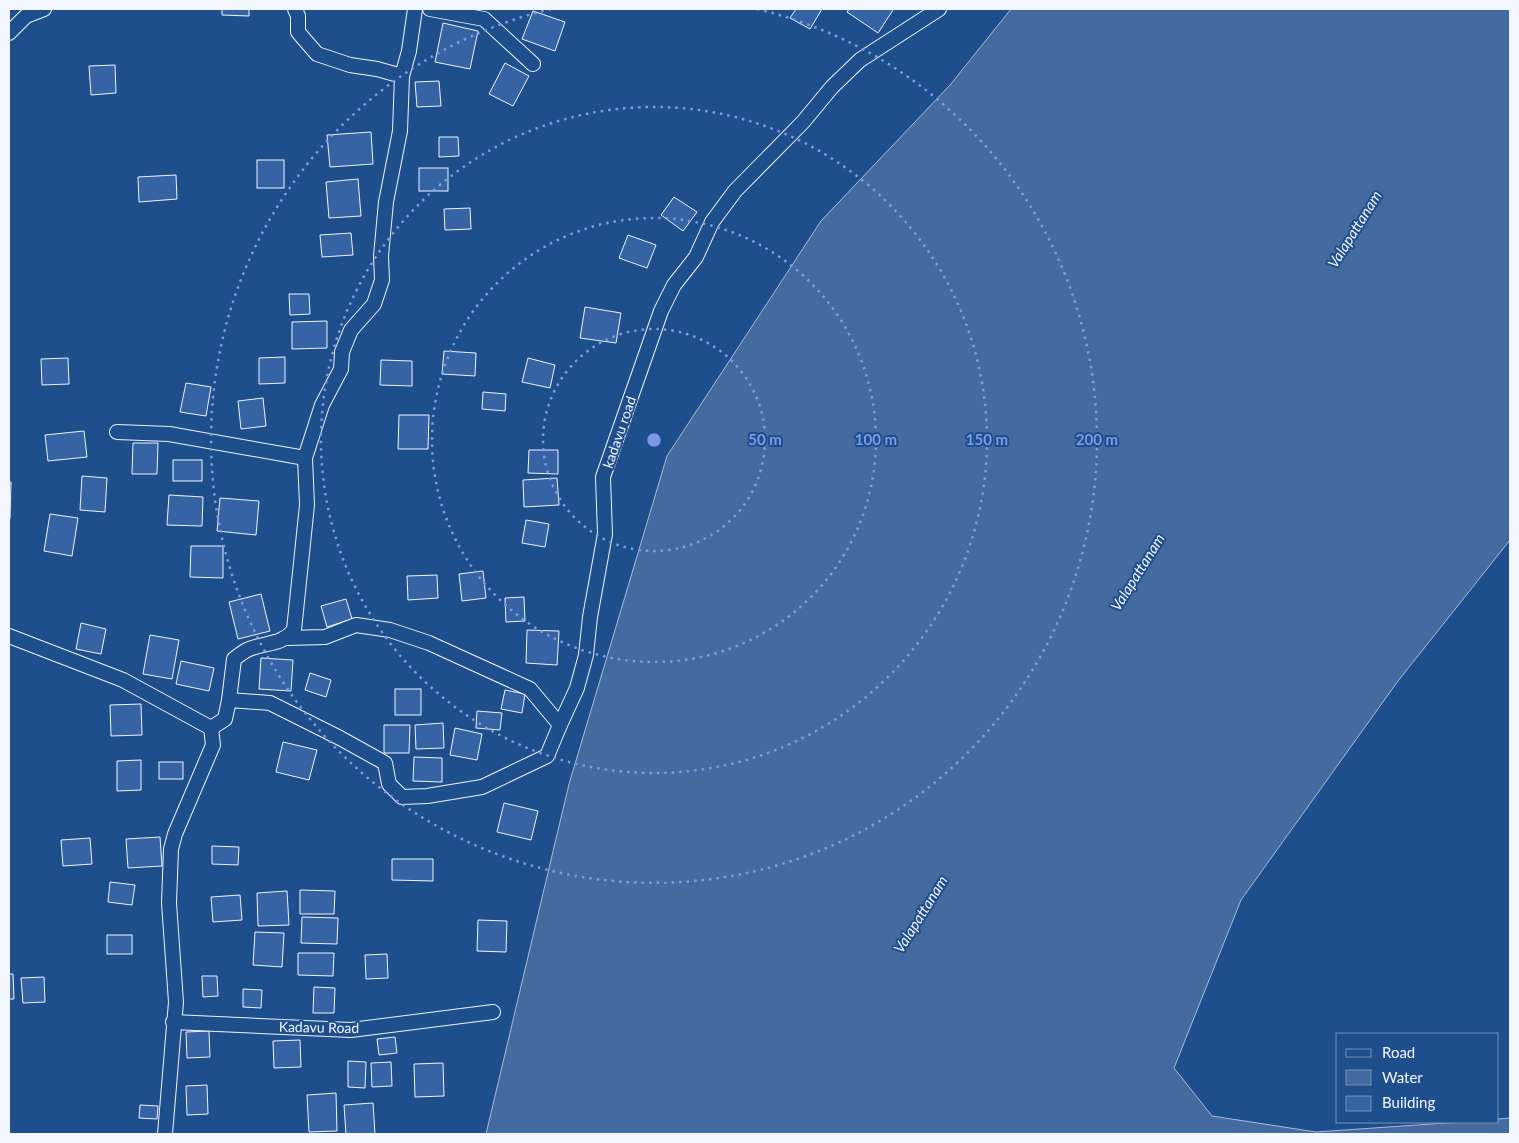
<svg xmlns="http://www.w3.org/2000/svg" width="1519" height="1143" font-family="Lato,sans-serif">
<rect width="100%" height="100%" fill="#1f4e8c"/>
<!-- water -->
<polygon fill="#446ba0" stroke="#a8bbd7" points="1011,9 1510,9 1510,540 1398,681 1241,900 1174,1068 1212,1116 1316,1132 1460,1122 1498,1122 1498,1119 1510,1118 1510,1134 486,1134 569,784 667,456 821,221 950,85"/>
<!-- building -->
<g fill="#3563a3" stroke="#f2f6ff">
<polygon points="222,9 249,9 249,16 222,15"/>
<polygon points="796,9 822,9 810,29 790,18"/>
<polygon points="849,9 890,9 893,10 878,33 847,12"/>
<polygon points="533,11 565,22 555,51 522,39"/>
<polygon points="443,23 478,31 470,69 435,62"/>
<polygon points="505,63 529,76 513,106 489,94"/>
<polygon points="115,65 116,93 91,95 89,66"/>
<polygon points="439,81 441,106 417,107 415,82"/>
<polygon points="371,132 373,164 330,167 327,135"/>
<polygon points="439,137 458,137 459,156 439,157"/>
<rect x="257" y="160" width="27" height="28"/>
<rect x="419" y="168" width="29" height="23"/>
<polygon points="176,175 177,199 139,202 138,177"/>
<polygon points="358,179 361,216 329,218 326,182"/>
<polygon points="674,197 697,212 683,231 661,215"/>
<polygon points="470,208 471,229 445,230 444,209"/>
<polygon points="351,233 353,255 322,257 320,235"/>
<polygon points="628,235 656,245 647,268 619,258"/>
<polygon points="289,294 309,294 310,314 290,315"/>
<polygon points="585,307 621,313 616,343 580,338"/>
<polygon points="327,321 327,348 292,349 292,322"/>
<polygon points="444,351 476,353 475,376 442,374"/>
<polygon points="285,357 285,383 259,384 259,358"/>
<polygon points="68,358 69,384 42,385 41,359"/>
<polygon points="528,358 555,365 550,388 522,382"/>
<polygon points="381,360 412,361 412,386 380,385"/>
<polygon points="186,383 211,387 206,416 180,412"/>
<polygon points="483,392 506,394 505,411 482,409"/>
<polygon points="263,398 266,426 241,429 238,401"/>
<polygon points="399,415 429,415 428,449 398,449"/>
<polygon points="84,431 87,457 48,461 45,435"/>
<polygon points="133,443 158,443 157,474 132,474"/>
<polygon points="529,450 558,450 558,474 528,473"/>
<rect x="173" y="460" width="29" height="21"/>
<polygon points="82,476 107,478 105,512 80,510"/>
<polygon points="557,478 559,505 524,507 523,480"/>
<polygon points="9,482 11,482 10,519 9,519"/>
<polygon points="169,495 203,497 202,526 167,525"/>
<polygon points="220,498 259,501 256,535 217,531"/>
<polygon points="50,514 78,518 72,556 44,551"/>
<polygon points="526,520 549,524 545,547 522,543"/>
<polygon points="191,546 223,546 223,578 190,577"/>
<polygon points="483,571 486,598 462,601 459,574"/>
<polygon points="437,575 438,598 408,600 407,576"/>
<polygon points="261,594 270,631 238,639 229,602"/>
<polygon points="524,597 525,621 506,622 505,598"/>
<polygon points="346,599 352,619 327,627 321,606"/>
<polygon points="81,623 106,629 101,654 76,649"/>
<polygon points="527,630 559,631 557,665 526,663"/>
<polygon points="150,635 179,640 172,679 143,674"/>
<polygon points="261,658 293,660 291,691 259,689"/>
<polygon points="181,661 214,668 209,691 176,684"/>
<polygon points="310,673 331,680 326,697 305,690"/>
<rect x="395" y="689" width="26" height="26"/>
<polygon points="505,690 525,694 522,713 501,709"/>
<polygon points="141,704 142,735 111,736 110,705"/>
<polygon points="477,711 502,713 500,730 476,728"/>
<polygon points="443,723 444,748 416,749 415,725"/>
<polygon points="384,725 410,725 409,753 384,753"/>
<polygon points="455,728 482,734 477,760 450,755"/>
<polygon points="283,742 317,750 309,780 276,772"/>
<polygon points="414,757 442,758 442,782 413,781"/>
<polygon points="141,760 141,790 117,791 117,761"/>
<rect x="159" y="762" width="24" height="17"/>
<polygon points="504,803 538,811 531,840 497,832"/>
<polygon points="160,837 162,866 128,868 126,839"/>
<polygon points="90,838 92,864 63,866 61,840"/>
<polygon points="212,846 239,847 238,865 212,864"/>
<polygon points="392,859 433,859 433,881 392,880"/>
<polygon points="110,882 135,885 132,905 108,902"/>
<polygon points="300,890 335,891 334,914 300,914"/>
<polygon points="287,891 289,925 258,926 257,893"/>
<polygon points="240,895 242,920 213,922 211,897"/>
<polygon points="302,917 338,918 337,944 301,943"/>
<polygon points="478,920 507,921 506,952 477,951"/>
<polygon points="255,932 284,933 282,967 253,965"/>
<rect x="107" y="935" width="25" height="19"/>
<polygon points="298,953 334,953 333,976 298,975"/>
<polygon points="387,954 388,978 366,979 365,955"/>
<polygon points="9,974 13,974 14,999 9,999"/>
<polygon points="202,976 217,976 218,996 203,997"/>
<polygon points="44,977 45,1002 23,1003 21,978"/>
<polygon points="314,987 335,988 334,1013 313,1013"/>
<polygon points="243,989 262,990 261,1008 243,1007"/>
<polygon points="209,1031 210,1057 187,1058 186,1032"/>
<polygon points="395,1037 397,1053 379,1055 377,1039"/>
<polygon points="300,1040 301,1067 274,1068 273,1041"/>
<polygon points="348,1061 366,1062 365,1088 348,1087"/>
<polygon points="391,1062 392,1086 372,1087 371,1063"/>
<polygon points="443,1063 444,1096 415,1097 414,1064"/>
<polygon points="207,1085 208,1114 187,1115 186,1086"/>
<polygon points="336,1093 337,1131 309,1132 307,1095"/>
<polygon points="373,1103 375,1134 346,1134 344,1105"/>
<polygon points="140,1105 158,1106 157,1119 139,1118"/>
</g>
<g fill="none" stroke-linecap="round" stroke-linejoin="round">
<defs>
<g id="street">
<polyline points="430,9 484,19 533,64"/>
<polyline points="9,33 26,16 44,9"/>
<polyline points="402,76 409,51 415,9"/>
<polyline points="117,432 169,434 305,458"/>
<polyline points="9,636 123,680 211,728 213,745 175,834 171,849 169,903 176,1002 165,1134"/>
<polyline points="287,638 325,637 356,625 390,630 429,643 530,689 560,725 577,688 586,655 590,617 605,534 603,477 661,311 674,285 696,257 712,222 735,191 803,122 832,87 860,60 939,9"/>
<path d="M229 700 234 659C238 656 243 652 247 650 264 642 281 646 294 630L307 505 305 458 322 405 341 369 342 352 351 330 374 304 382 280 381 256 386 202 400 131 402 76 377 69 350 65 317 54 298 32V16L295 9"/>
<polyline points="211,728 225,719 229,700 270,703 340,738 385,763 389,784 402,797 427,796 482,787 547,756 560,725"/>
<polyline points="173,1022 351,1030 493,1012"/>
</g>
</defs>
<!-- street casing -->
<use href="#street" stroke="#f2f6ff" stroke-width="16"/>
<!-- street -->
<use href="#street" stroke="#1f4e8c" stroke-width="14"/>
</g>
<!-- distance rings -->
<g fill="none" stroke="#7d9aea" stroke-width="2.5" stroke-dasharray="2.5 5">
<circle cx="654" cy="440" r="111"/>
<circle cx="654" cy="440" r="222"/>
<circle cx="654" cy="440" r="333"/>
<path d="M757 9A443 443 0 1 1 551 9"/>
</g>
<g text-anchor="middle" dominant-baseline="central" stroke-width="4" stroke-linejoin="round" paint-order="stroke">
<!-- street labels -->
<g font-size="14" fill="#f2f6ff" stroke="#1f4e8c">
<text transform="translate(619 432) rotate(-71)">kadavu road</text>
<text transform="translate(319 1027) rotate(1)">Kadavu Road</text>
</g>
<!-- water labels -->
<g font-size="15" font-style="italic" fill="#f2f6ff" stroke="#1f4e8c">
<text transform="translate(1354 229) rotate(-58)">Valapattanam</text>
<text transform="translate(1137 572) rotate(-58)">Valapattanam</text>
<text transform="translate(920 914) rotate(-58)">Valapattanam</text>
</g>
</g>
<circle cx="654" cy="440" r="8" fill="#7d9aea" stroke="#1f4e8c" stroke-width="2.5"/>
<g font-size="15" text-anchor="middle" font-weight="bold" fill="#7d9aea" stroke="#1f4e8c" stroke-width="4" stroke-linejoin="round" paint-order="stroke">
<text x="765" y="445">50 m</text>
<text x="876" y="445">100 m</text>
<text x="987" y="445">150 m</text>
<text x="1097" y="445">200 m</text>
</g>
<!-- border -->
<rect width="1519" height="1143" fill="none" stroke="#f2f6ff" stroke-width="20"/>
<!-- legend -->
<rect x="1336" y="1033" width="162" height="90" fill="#1f4e8c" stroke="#7391ba"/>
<rect x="1346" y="1049" width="25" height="8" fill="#1f4e8c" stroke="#7391ba"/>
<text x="1382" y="1058" font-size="15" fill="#f2f6ff">Road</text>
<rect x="1346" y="1070" width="25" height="15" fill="#446ba0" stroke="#7391ba"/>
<text x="1382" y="1083" font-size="15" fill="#f2f6ff">Water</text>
<rect x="1346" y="1096" width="25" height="15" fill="#3563a3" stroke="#7391ba"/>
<text x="1382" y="1108" font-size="15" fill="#f2f6ff">Building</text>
</svg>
